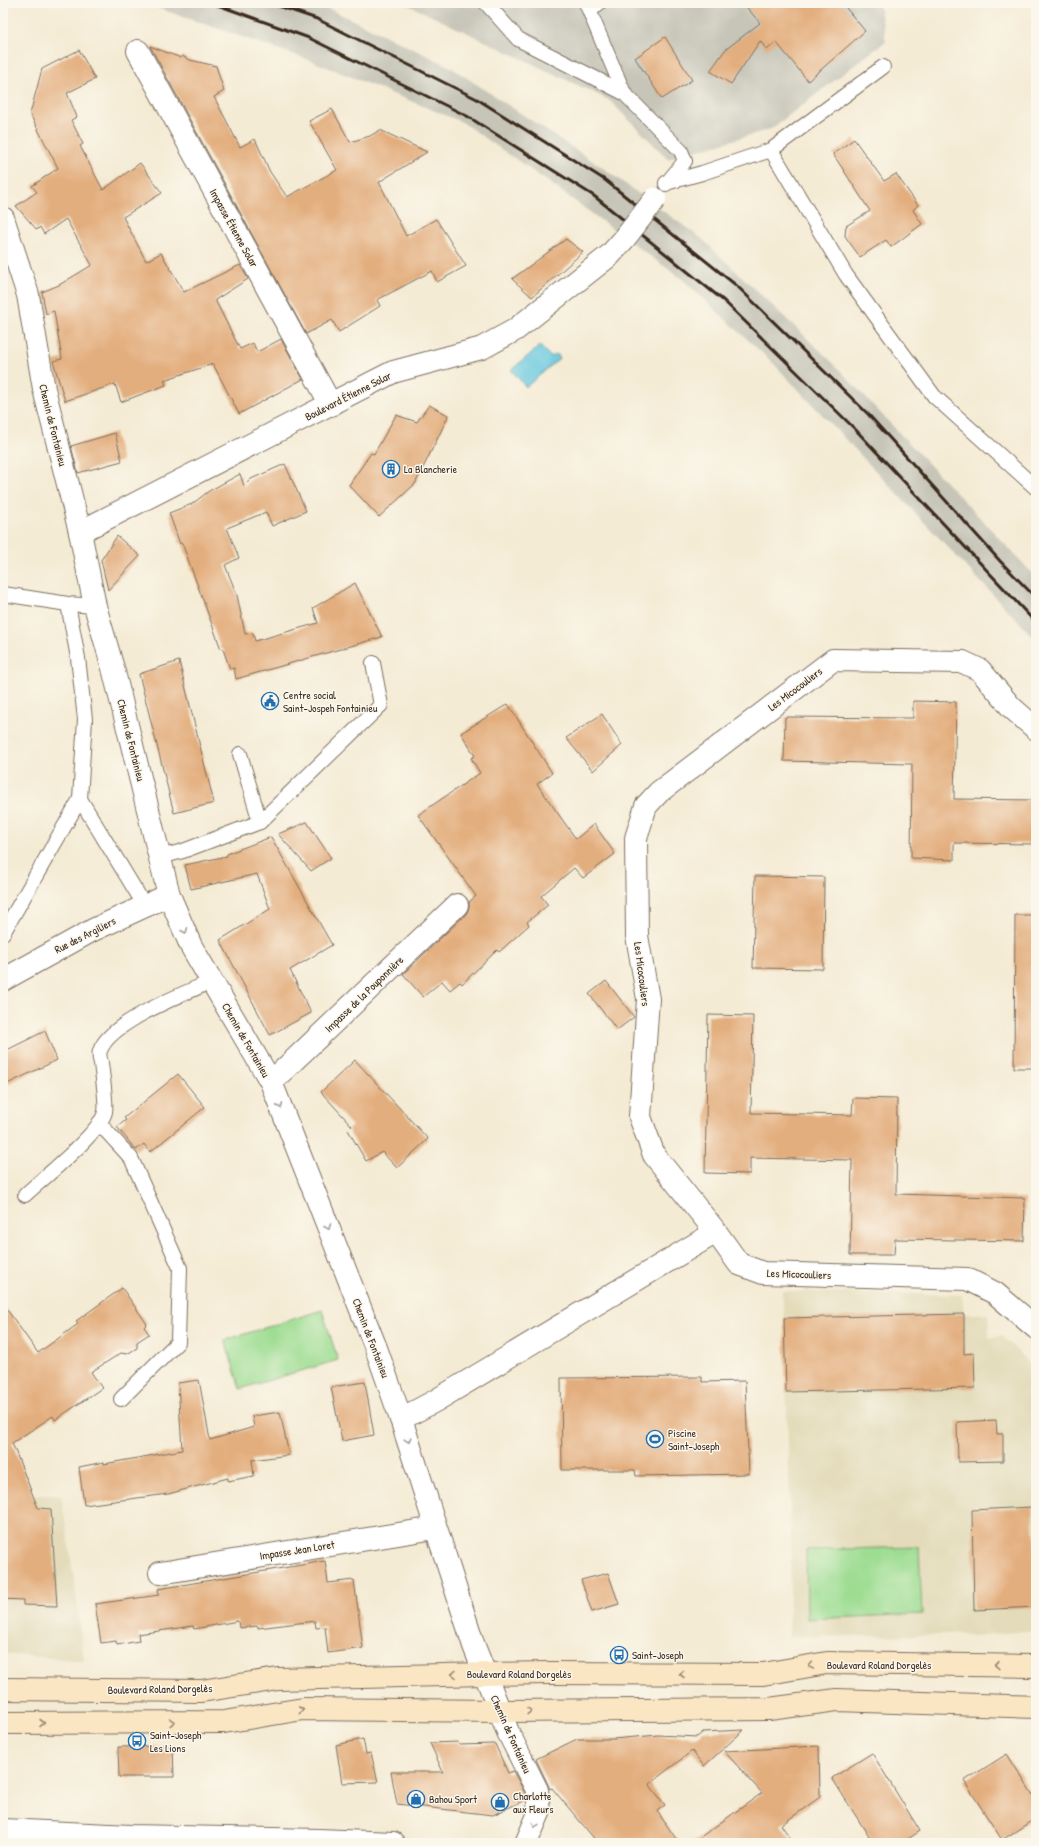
<svg xmlns="http://www.w3.org/2000/svg" width="1039" height="1846" font-family="'Patrick Hand',sans-serif">
<rect width="100%" height="100%" fill="#fbf7ec"/>
<filter id="ink" filterUnits="userSpaceOnUse"><feTurbulence type="fractalNoise" baseFrequency=".025" numOctaves="2"/><feDisplacementMap in="SourceGraphic" scale="8" xChannelSelector="R" yChannelSelector="G"/><feConvolveMatrix kernelMatrix="1 2 1 2 8 2 1 2 1" color-interpolation-filters="sRGB"/></filter>
<filter id="wash" filterUnits="userSpaceOnUse"><feTurbulence type="fractalNoise" baseFrequency=".012" numOctaves="4" result="noise"/><feDisplacementMap in="SourceGraphic" scale="16" xChannelSelector="R" yChannelSelector="G"/><feGaussianBlur stdDeviation="0.9" result="paint"/><feColorMatrix in="noise" values="0 0 0 0 0 0 0 0 0 0 0 0 0 0 0 0 0 1.4 0 .05"/><feComposite in="paint" operator="in"/></filter>
<g filter="url(#wash)">
<rect width="100%" height="100%" fill="#f4ebd4"/>
<!-- built -->
<g fill="#e3dbba">
<polygon points="782,1291 962,1295 964,1314 988,1314 989,1338 1002,1336 1036,1370 1036,1630 973,1636 957,1633 938,1635 789,1637 791,1541 784,1318"/>
<polygon points="61,1495 75,1585 84,1661 3,1654 3,1496"/>
</g>
<!-- industrial -->
<g fill="#c6c5b8">
<polygon points="143,3 317,3 449,66 600,166 701,238 831,361 1036,577 1036,640 774,364 682,279 547,181 462,122 312,61"/>
<polygon points="404,3 879,3 886,41 771,129 668,159 609,100"/>
</g>
<!-- green -->
<g fill="#9ddd92" stroke="#6c8458">
<polygon points="322,1310 338,1360 240,1389 225,1340"/>
<polygon points="919,1547 922,1614 807,1619 806,1550"/>
</g>
<!-- water -->
<polygon fill="#60c6de" stroke="#4e787e" points="540,346 551,357 557,354 560,358 526,387 511,370"/>
<g id="blocks">
<!-- building -->
<g fill="#e3ae7e">
<polygon points="743,3 842,3 865,31 808,81 776,42 767,50 760,41 731,84 710,71 725,50 760,23"/>
<polygon points="665,37 692,80 662,99 635,58"/>
<polygon points="150,46 181,58 182,56 190,60 216,66 224,91 214,97 226,120 240,147 255,139 270,172 287,197 337,170 309,121 332,109 350,142 370,136 380,130 427,152 379,182 406,236 436,219 466,266 437,282 432,271 377,300 380,306 339,332 332,320 306,334"/>
<polygon points="79,50 95,79 67,93 77,117 71,120 83,144 80,146 103,190 140,163 162,193 123,217 146,261 161,253 184,292 240,265 248,279 215,300 240,349 253,343 257,352 281,339 303,379 239,414 213,364 164,380 166,385 121,402 115,384 65,401 53,361 62,359 54,311 46,314 42,292 59,285 92,265 66,219 44,234 40,227 37,230 16,206 37,192 32,186 58,168 30,114 42,69"/>
<polygon points="854,139 884,181 896,174 918,205 913,210 922,224 891,247 886,240 860,257 845,236 846,226 870,211 833,154"/>
<polygon points="566,239 583,252 532,297 512,279"/>
<polygon points="429,405 448,415 447,419 415,484 379,517 349,485 371,453 374,454 396,415 417,422"/>
<polygon points="115,433 122,461 78,473 71,446"/>
<polygon points="285,464 306,511 272,526 266,512 227,528 239,558 225,565 237,595 245,634 253,633 255,641 318,623 313,608 355,583 382,637 236,679 234,668 230,669 223,649 221,649 182,543 180,544 169,513 192,504 209,491 240,474 244,486 251,479"/>
<polygon points="117,536 140,556 108,590 101,560"/>
<polygon points="179,661 214,803 174,813 139,674"/>
<polygon points="913,701 956,702 954,799 1036,800 1036,844 954,843 954,860 911,858 912,764 784,761 785,717 913,718"/>
<polygon points="508,704 552,773 537,784 576,839 594,824 615,854 583,878 574,868 541,896 548,905 527,922 529,925 499,952 497,950 462,984 460,982 450,990 442,981 423,997 403,974 466,914 469,908 469,902 476,896 418,815 480,773 471,758 475,756 461,733"/>
<polygon points="602,714 622,745 593,771 566,738"/>
<polygon points="307,822 331,858 311,871 278,834"/>
<polygon points="271,837 332,945 290,970 311,1013 270,1035 220,940 270,909 257,874 191,889 185,865 227,856 227,854"/>
<polygon points="755,876 824,877 823,969 753,968"/>
<polygon points="1015,915 1036,915 1036,1068 1014,1068"/>
<polygon points="606,981 634,1017 617,1030 589,994"/>
<polygon points="708,1015 753,1016 751,1113 852,1115 853,1098 897,1099 896,1194 1025,1198 1024,1241 895,1239 894,1255 850,1255 852,1160 750,1158 750,1174 705,1173"/>
<polygon points="45,1031 57,1060 3,1086 3,1052"/>
<polygon points="355,1060 428,1139 397,1168 382,1152 366,1161 348,1130 352,1126 321,1092"/>
<polygon points="178,1074 205,1107 150,1152 144,1144 136,1150 117,1127 126,1120 124,1118"/>
<polygon points="122,1288 147,1324 144,1327 149,1334 137,1342 137,1348 127,1354 121,1353 91,1372 102,1388 55,1420 53,1416 12,1443 38,1508 51,1509 57,1606 23,1605 23,1600 3,1599 3,1304 38,1353 78,1324 76,1321"/>
<polygon points="964,1314 964,1354 974,1353 975,1388 786,1392 784,1318"/>
<polygon points="702,1377 702,1382 745,1381 749,1474 636,1476 635,1470 562,1470 561,1378"/>
<polygon points="199,1380 210,1440 254,1427 252,1416 280,1412 289,1455 252,1460 254,1476 228,1481 228,1478 168,1494 84,1505 79,1467 104,1462 104,1464 182,1450 178,1383"/>
<polygon points="365,1382 374,1435 342,1441 331,1387"/>
<polygon points="996,1420 997,1434 1003,1434 1003,1461 958,1462 957,1422"/>
<polygon points="1032,1507 1033,1532 1036,1532 1036,1607 974,1610 972,1510"/>
<polygon points="325,1561 328,1583 354,1580 363,1648 328,1653 325,1627 316,1628 315,1621 258,1628 258,1626 239,1628 238,1621 194,1629 193,1626 138,1634 139,1641 117,1645 116,1641 101,1643 95,1604 159,1595 158,1589"/>
<polygon points="608,1573 619,1604 592,1612 581,1580"/>
<polygon points="744,1730 704,1766 692,1751 649,1784 665,1805 657,1811 679,1843 598,1843 552,1788 550,1789 536,1759 577,1739 613,1739 658,1735 697,1737 703,1732"/>
<polygon points="363,1739 366,1754 371,1753 378,1782 342,1783 336,1745"/>
<polygon points="458,1742 459,1745 495,1744 508,1773 513,1771 525,1793 525,1800 493,1815 397,1804 391,1772 443,1772 430,1743"/>
<polygon points="173,1746 174,1777 119,1777 118,1747"/>
<polygon points="819,1746 820,1797 781,1825 794,1843 692,1843 762,1793 724,1751"/>
<polygon points="872,1753 920,1831 902,1843 873,1843 832,1778"/>
<polygon points="1007,1754 1036,1800 1036,1818 1002,1840 964,1781"/>
</g>
</g>
</g>
<g filter="url(#ink)">
<use href="#blocks" fill-opacity="0" stroke="#7c6e5e" stroke-width="1"/>
<g fill="none" stroke-linecap="round" stroke-linejoin="round">
<defs>
<g id="service">
<polyline points="486,3 518,39 624,93"/>
<polyline points="586,3 624,93 681,151 685,161 666,184"/>
<polyline points="590,11 599,3"/>
<polyline points="771,150 883,67"/>
<polyline points="666,183 702,173 771,150 846,275 934,396 1036,488"/>
<polyline points="3,594 68,604 95,606"/>
<polyline points="240,754 260,822"/>
<polyline points="80,799 145,906"/>
<polyline points="160,857 183,851 260,822 381,705 373,663"/>
<polyline points="3,933 80,799 85,719 78,658 68,604"/>
<polyline points="99,1123 131,1158 180,1268 178,1342 121,1399"/>
<path d="M25 1195C42 1179 100 1133 105 1112 107 1102 102 1074 101 1063 100 1060 99 1054 100 1051 109 1022 184 994 212 981"/>
</g>
<g id="minor">
<polyline points="138,51 331,405"/>
<polyline points="3,218 28,295 44,389 80,532 95,606 113,668 169,895 191,946 271,1082 376,1348 401,1419 474,1646 508,1732 537,1790 539,1813 526,1843"/>
<polyline points="80,532 393,372 482,348 515,330 610,255 625,238"/>
<polyline points="1036,729 1011,707 980,670 963,662 833,660 659,792 646,806 636,838 637,936 648,999 640,1117 654,1155 716,1232 739,1264 763,1273 967,1279 995,1293 1036,1328"/>
<polyline points="3,980 93,930 169,895"/>
<polyline points="271,1082 457,905"/>
<polyline points="401,1419 435,1401 716,1232"/>
<polyline points="160,1573 435,1528"/>
<polyline points="3,1830 131,1836 319,1840 393,1843"/>
</g>
<g id="secondary">
<polyline points="3,1689 201,1691 278,1679 485,1674 548,1673 763,1674 827,1663 1036,1666"/>
<polyline points="3,1723 224,1722 303,1709 500,1711 769,1709 837,1700 1036,1707"/>
</g>
</defs>
<!-- service casing -->
<use href="#service" stroke="#7c6e5e" stroke-width="16"/>
<!-- minor casing -->
<use href="#minor" stroke="#7c6e5e" stroke-width="24"/>
<!-- secondary casing -->
<use href="#secondary" stroke="#7c6e5e" stroke-width="24"/>
<!-- service -->
<use href="#service" stroke="#fff" stroke-width="14"/>
<!-- minor -->
<use href="#minor" stroke="#fff" stroke-width="22"/>
<!-- secondary -->
<use href="#secondary" stroke="#fbe6c4" stroke-width="22"/>
<!-- rail -->
<g stroke="#3b2a1e" stroke-width="3">
<polyline points="212,3 309,38 467,116 594,196 724,301 854,428 1036,623"/>
<polyline points="270,3 317,19 477,99 605,180 737,286 868,414 1000,561 1036,598"/>
</g>
<defs>
<polyline id="minor-bridge" points="625,238 655,199"/>
</defs>
<!-- minor-bridge casing -->
<use href="#minor-bridge" stroke="#7c6e5e" stroke-width="24" stroke-linecap="butt"/>
<!-- minor-bridge -->
<use href="#minor-bridge" stroke="#fff" stroke-width="22"/>
</g>
<!-- one-way arrows -->
<defs><path id="oneway-chevron" d="M-2-3.5L2.5 0L-2 3.5" fill="none" stroke-width="1.6" stroke-linecap="round" stroke-linejoin="round"/></defs>
<g stroke="#a79f9a">
<use href="#oneway-chevron" transform="translate(185 931) rotate(67)"/>
<use href="#oneway-chevron" transform="translate(280 1106) rotate(68)"/>
<use href="#oneway-chevron" transform="translate(328 1227) rotate(68)"/>
<use href="#oneway-chevron" transform="translate(408 1440) rotate(73)"/>
<use href="#oneway-chevron" transform="translate(535 1825) rotate(111)"/>
</g>
<g stroke="#9b8871">
<use href="#oneway-chevron" transform="translate(997 1665) rotate(-179)"/>
<use href="#oneway-chevron" transform="translate(811 1666) rotate(170)"/>
<use href="#oneway-chevron" transform="translate(454 1674) rotate(179)"/>
<use href="#oneway-chevron" transform="translate(682 1674) rotate(-180)"/>
<use href="#oneway-chevron" transform="translate(301 1710) rotate(-6)"/>
<use href="#oneway-chevron" transform="translate(529 1711) rotate(-1)"/>
<use href="#oneway-chevron" transform="translate(172 1722) rotate(-1)"/>
<use href="#oneway-chevron" transform="translate(42 1723)"/>
</g>
</g>
<!-- icons -->
<defs>
<symbol id="building-ring" viewBox="-11 -11 22 22"><circle r="9.5" fill="#fbf7ec" stroke="#1f6fb2" stroke-width="1.5"/><path d="M-4-6H4V6H1V3H-1V6H-4ZM-2.5-4.3h1.7v1.8h-1.7ZM.8-4.3h1.7v1.8H.8ZM-2.5-1h1.7V.8h-1.7ZM.8-1h1.7V.8H.8Z" fill="#1f6fb2"/></symbol>
<symbol id="civic-ring" viewBox="-11 -11 22 22"><circle r="9.5" fill="#fbf7ec" stroke="#1f6fb2" stroke-width="1.5"/><path d="M-.6-6.5H3V-4.5H.6V-3L4-1V1h2V6H-6V1h2V-1L-.6-3ZM-1.2 2.5V6h2.4V2.5Z" fill="#1f6fb2"/></symbol>
<symbol id="stadium-ring" viewBox="-11 -11 22 22"><circle r="9.5" fill="#fbf7ec" stroke="#1f6fb2" stroke-width="1.5"/><path d="M0-5a6.5 5 0 1 0 0 10a6.5 5 0 1 0 0-10ZM-3.5-1.8h7v3.6h-7Z" fill="#1f6fb2"/></symbol>
<symbol id="bus-ring" viewBox="-11 -11 22 22"><circle r="9.5" fill="#fbf7ec" stroke="#1f6fb2" stroke-width="1.5"/><path d="M-5-6H5V4H4V6H2V4H-2V6H-4V4H-5ZM-3.5-4V0h7V-4ZM-3.5 1.2v1.5H-2V1.2ZM2 1.2v1.5H3.5V1.2Z" fill="#1f6fb2"/></symbol>
<symbol id="shop-ring" viewBox="-11 -11 22 22"><circle r="9.5" fill="#fbf7ec" stroke="#1f6fb2" stroke-width="1.5"/><path d="M-5-2.5h2.3a2.7 3.5 0 0 1 5.4 0H5L5.5 6h-11ZM-1.5-2.5h3a1.5 2.3 0 0 0-3 0Z" fill="#1f6fb2"/></symbol>
</defs>
<g fill-rule="evenodd">
<use href="#building-ring" x="381" y="459" width="20" height="20"/>
<use href="#civic-ring" x="260" y="691" width="20" height="20"/>
<use href="#stadium-ring" x="645" y="1429" width="20" height="20"/>
<use href="#bus-ring" x="609" y="1645" width="20" height="20"/>
<use href="#bus-ring" x="127" y="1731" width="20" height="20"/>
<use href="#shop-ring" x="406" y="1789" width="20" height="20"/>
<use href="#shop-ring" x="490" y="1792" width="20" height="20"/>
</g>
<g text-anchor="middle" dominant-baseline="central" stroke-width="3" stroke-linejoin="round" paint-order="stroke">
<!-- street labels -->
<g font-size="11" fill="#3b2a1e" stroke="#fbf7ec">
<text transform="translate(234 228) rotate(61)">Impasse Étienne Solar</text>
<text transform="translate(348 396) rotate(-27)">Boulevard Étienne Solar</text>
<text transform="translate(53 425) rotate(76)">Chemin de Fontainieu</text>
<text transform="translate(795 689) rotate(-37)">Les Micocouliers</text>
<text transform="translate(131 740) rotate(76)">Chemin de Fontainieu</text>
<text transform="translate(85 935) rotate(-27)">Rue des Argiliers</text>
<text transform="translate(642 974) rotate(83)">Les Micocouliers</text>
<text transform="translate(364 994) rotate(-44)">Impasse de la Pouponnière</text>
<text transform="translate(246 1040) rotate(60)">Chemin de Fontainieu</text>
<text transform="translate(799 1274) rotate(2)">Les Micocouliers</text>
<text transform="translate(371 1338) rotate(69)">Chemin de Fontainieu</text>
<text transform="translate(297 1550) rotate(-9)">Impasse Jean Loret</text>
<text x="879" y="1665">Boulevard Roland Dorgelès</text>
<text x="519" y="1674">Boulevard Roland Dorgelès</text>
<text transform="translate(160 1689) rotate(-1)">Boulevard Roland Dorgelès</text>
<text transform="translate(511 1734) rotate(66)">Chemin de Fontainieu</text>
</g>
<!-- poi labels -->
<g font-size="11" fill="#3b2a1e" stroke="#fbf7ec" text-anchor="start">
<text x="404" y="469">La Blancherie</text>
<text x="283" y="695">Centre social<tspan x="283" dy="13">Saint-Jospeh Fontainieu</tspan></text>
<text x="668" y="1433">Piscine<tspan x="668" dy="13">Saint-Joseph</tspan></text>
<text x="632" y="1655">Saint-Joseph</text>
<text x="150" y="1735">Saint-Joseph<tspan x="150" dy="13">Les Lions</tspan></text>
<text x="513" y="1796">Charlotte<tspan x="513" dy="13">aux Fleurs</tspan></text>
<text x="429" y="1799">Bahou Sport</text>
</g>
</g>
<!-- margin -->
<rect width="1039" height="1846" fill="none" stroke="#fbf7ec" stroke-width="16"/>
</svg>
